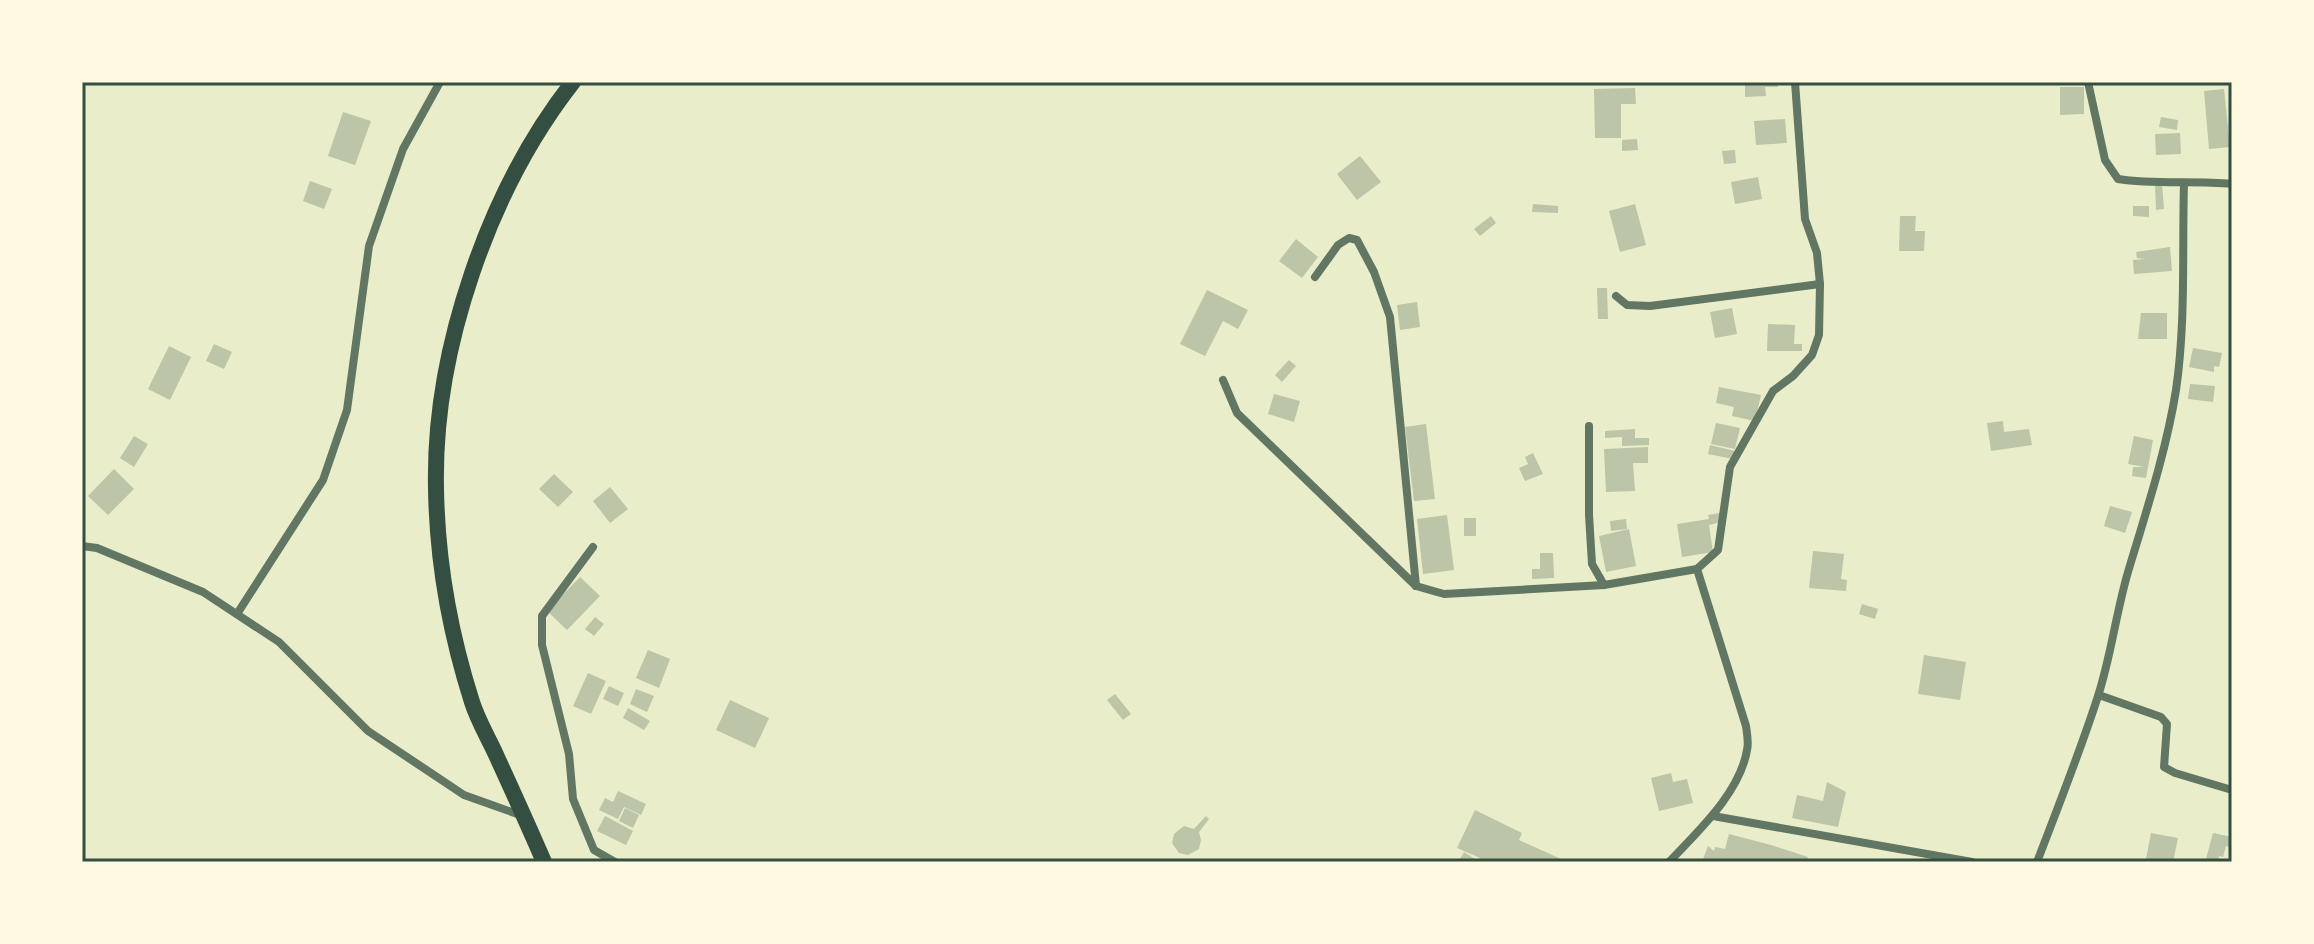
<svg xmlns="http://www.w3.org/2000/svg" width="2314" height="944" font-family="Inter,sans-serif">
<rect width="100%" height="100%" fill="#e9edc9"/>
<!-- building -->
<g fill="#bcc5a7">
<polygon points="1745,82 1777,82 1778,87 1765,87 1766,96 1745,97"/>
<polygon points="2060,87 2084,87 2084,114 2060,115"/>
<polygon points="1635,88 1636,104 1621,104 1621,138 1595,138 1594,89"/>
<polygon points="2224,89 2230,147 2209,149 2204,91"/>
<polygon points="343,112 371,121 355,165 328,156"/>
<polygon points="2161,117 2178,120 2177,130 2159,127"/>
<polygon points="1785,119 1787,143 1756,145 1754,121"/>
<polygon points="2180,133 2181,154 2156,155 2155,134"/>
<polygon points="1637,139 1638,150 1622,151 1622,140"/>
<polygon points="1735,150 1736,163 1724,164 1722,151"/>
<polygon points="1360,156 1381,182 1357,200 1337,174"/>
<polygon points="1758,177 1762,199 1735,204 1731,182"/>
<polygon points="310,181 332,189 324,209 303,201"/>
<polygon points="2155,184 2162,184 2164,209 2156,210"/>
<polygon points="1533,204 1558,206 1558,213 1532,212"/>
<polygon points="1635,204 1646,245 1620,252 1609,211"/>
<polygon points="2133,206 2149,206 2149,217 2133,216"/>
<polygon points="1491,216 1496,223 1480,236 1474,229"/>
<polygon points="1900,216 1916,216 1915,231 1925,231 1924,251 1899,251"/>
<polygon points="1296,239 1318,257 1302,278 1279,261"/>
<polygon points="2170,247 2172,271 2134,274 2133,260 2145,259 2137,258 2136,252"/>
<polygon points="1597,288 1607,288 1608,319 1598,319"/>
<polygon points="1207,290 1248,310 1238,329 1223,321 1205,356 1180,344"/>
<polygon points="1417,302 1420,327 1400,330 1397,305"/>
<polygon points="1732,308 1737,334 1715,338 1710,312"/>
<polygon points="2141,313 2167,313 2167,339 2138,339"/>
<polygon points="1768,324 1795,325 1794,344 1802,344 1802,351 1767,351"/>
<polygon points="214,344 232,352 224,369 206,361"/>
<polygon points="169,346 191,357 170,400 148,389"/>
<polygon points="2193,348 2222,353 2219,367 2214,366 2214,372 2189,367"/>
<polygon points="1289,360 1296,366 1282,382 1275,375"/>
<polygon points="2190,384 2215,386 2213,402 2188,399"/>
<polygon points="1719,387 1761,395 1755,421 1732,416 1734,407 1716,403"/>
<polygon points="1274,394 1300,401 1294,422 1268,414"/>
<polygon points="2003,421 2004,432 2029,429 2032,445 1991,451 1987,423"/>
<polygon points="1716,423 1740,428 1735,449 1711,444"/>
<polygon points="1426,424 1435,499 1414,501 1405,427"/>
<polygon points="1635,429 1635,438 1649,438 1649,445 1622,446 1622,437 1605,438 1605,431"/>
<polygon points="134,436 148,444 134,467 120,458"/>
<polygon points="2134,436 2153,440 2146,478 2132,476 2133,467 2144,467 2128,464"/>
<polygon points="1710,445 1735,451 1733,459 1708,454"/>
<polygon points="1648,447 1648,463 1633,463 1635,491 1606,492 1604,449"/>
<polygon points="1533,453 1543,474 1525,481 1519,468 1528,464 1525,457"/>
<polygon points="114,469 134,489 108,515 88,496"/>
<polygon points="554,474 573,492 558,507 539,489"/>
<polygon points="610,487 628,509 610,523 593,501"/>
<polygon points="2110,506 2132,512 2125,533 2104,526"/>
<polygon points="1720,513 1721,522 1709,525 1713,552 1682,557 1677,524 1709,519 1708,515"/>
<polygon points="1447,515 1454,570 1423,574 1417,519"/>
<rect x="1464" y="518" width="12" height="18"/>
<polygon points="1626,519 1627,529 1611,531 1610,521"/>
<polygon points="1629,529 1636,566 1606,572 1599,536"/>
<polygon points="1813,551 1844,554 1841,579 1847,580 1846,591 1809,588"/>
<polygon points="1540,553 1553,553 1554,578 1532,579 1532,569 1540,569"/>
<polygon points="580,577 600,596 567,630 547,611"/>
<polygon points="1862,604 1878,609 1875,619 1859,614"/>
<polygon points="595,617 604,624 594,636 585,629"/>
<polygon points="648,650 670,659 659,688 636,678"/>
<polygon points="1924,655 1966,662 1960,700 1918,694"/>
<polygon points="588,673 606,681 591,714 573,706"/>
<polygon points="609,686 624,693 618,706 603,699"/>
<polygon points="636,689 654,696 647,712 630,704"/>
<polygon points="1115,694 1131,714 1123,720 1107,700"/>
<polygon points="730,700 769,718 755,748 716,730"/>
<polygon points="628,708 650,721 644,730 623,718"/>
<polygon points="1671,773 1673,782 1687,779 1693,803 1659,811 1651,778"/>
<polygon points="1827,782 1846,792 1838,827 1792,818 1797,795 1823,801"/>
<polygon points="618,791 646,804 641,815 624,807 618,819 599,810 605,798 613,802"/>
<polygon points="625,808 639,815 633,828 619,821"/>
<polygon points="1475,810 1522,833 1519,840 1561,859 1560,862 1458,862 1464,852 1478,861 1480,858 1457,848"/>
<polygon points="605,816 633,831 626,845 597,831"/>
<polygon points="1206,816 1209,819 1199,832 1201,840 1199,849 1188,855 1179,853 1172,843 1174,834 1184,826 1194,829"/>
<polygon points="2151,833 2178,838 2173,862 2146,859"/>
<polygon points="2213,833 2232,837 2232,848 2226,846 2223,857 2219,856 2218,862 2206,859"/>
<polygon points="1729,834 1771,845 1808,857 1807,862 1702,862 1708,846 1714,851 1715,847 1725,849"/>
</g>
<g fill="none" stroke-linecap="round" stroke-linejoin="round">
<!-- minor -->
<g stroke="#617663" stroke-width="8">
<path d="M2088 82 2105 160 2118 179C2156 185 2194 180 2232 184"/>
<polyline points="1315,277 1338,245 1349,238 1357,240 1374,272 1390,317 1416,586"/>
<polyline points="1616,296 1627,305 1650,306 1820,284"/>
<polyline points="1223,380 1237,413 1416,586 1444,594 1604,585 1697,569 1718,550 1730,467 1773,391 1793,376 1812,355 1819,335 1820,284 1817,253 1805,219 1795,82"/>
<polyline points="1589,426 1589,515 1592,564 1604,585"/>
<polyline points="82,546 97,548 203,592 279,642 368,731 464,795 523,816"/>
<polyline points="593,547 542,616 542,645 569,754 573,799 594,850 615,862"/>
<polyline points="237,614 323,480 347,410 369,246 403,149 440,82"/>
<polyline points="2099,695 2161,717 2167,724 2164,767 2175,773 2232,790"/>
<polyline points="1713,816 1972,862"/>
<path d="M1669 862C1697 832 1740 793 1747 750 1749 743 1747 734 1746 726L1697 569"/>
<path d="M2037 862C2058 807 2080 752 2098 696 2111 656 2116 613 2128 572 2146 512 2166 452 2176 390 2186 321 2182 252 2184 183"/>
</g>
<!-- trunk -->
<path stroke="#344e41" stroke-width="16" d="M544 862C529 827 513 792 497 757 489 739 478 721 472 702 450 633 437 560 436 488 433 351 489 189 573 82"/>
</g>
<!-- border -->
<rect width="2314" height="944" fill="none" stroke="#fefae0" stroke-width="168"/>
<rect x="84" y="84" width="2146" height="776" fill="none" stroke="#344e41" stroke-width="3"/>
</svg>
